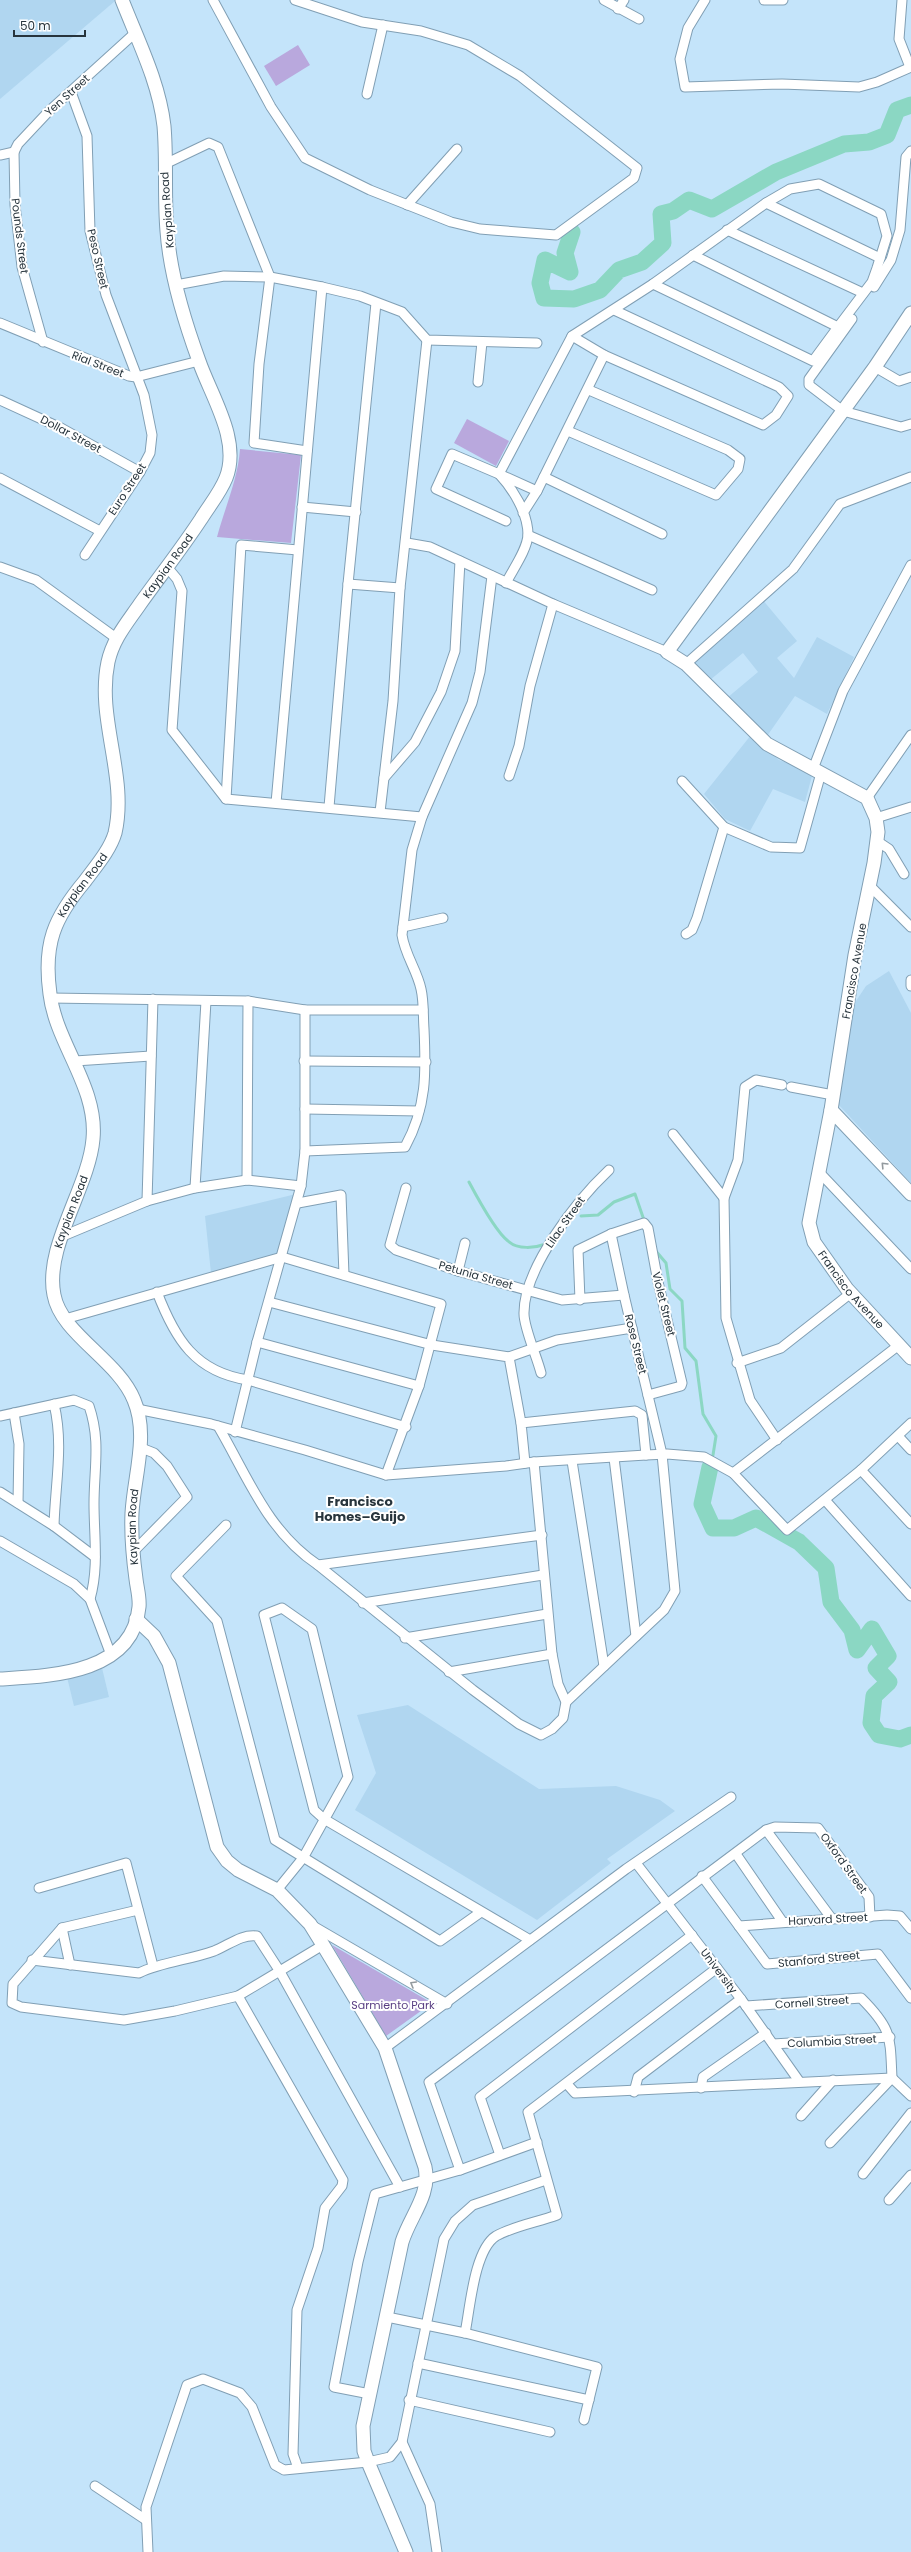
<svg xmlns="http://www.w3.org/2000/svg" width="911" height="2552" font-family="Poppins,sans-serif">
<rect width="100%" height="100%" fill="#c4e4fa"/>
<!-- built -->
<g fill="#b0d6f0">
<polygon points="0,0 115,0 115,1 0,99"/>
<polygon points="762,599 797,641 777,658 794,678 817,637 854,657 827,714 795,696 765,739 727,698 758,672 743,653 710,680 692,661"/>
<polygon points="751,735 779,760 813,772 805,802 773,789 750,831 725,819 704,794"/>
<polygon points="889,971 911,1013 911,1183 838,1104 854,1004 866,986"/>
<polygon points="296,1194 278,1255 211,1273 205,1216"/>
<polygon points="102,1668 109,1697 74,1706 67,1677"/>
<polygon points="408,1705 539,1789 616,1786 660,1800 675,1811 607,1859 611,1863 537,1920 355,1810 376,1773 357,1715"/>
</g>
<!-- green -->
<g fill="#b9a8dd">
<polygon points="298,45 310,65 276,86 264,66"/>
<polygon points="467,419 509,441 496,466 454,443"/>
<path d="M240 449 301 455 291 543 217 537C225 507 238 479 240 449Z"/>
<polygon points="332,1945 432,2003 386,2036"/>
</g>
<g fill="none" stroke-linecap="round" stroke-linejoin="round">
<!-- stream -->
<g stroke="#8bd7c3" stroke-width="3">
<path d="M469 1182C477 1197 495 1231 508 1241 518 1250 535 1248 546 1244"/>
<polyline points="581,1216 598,1215 614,1202 635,1194 645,1223"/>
<polyline points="655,1250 666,1263 670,1289 682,1301 685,1348 696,1361 703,1414 716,1436 713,1455"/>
</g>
<!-- river -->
<g stroke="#8bd7c3" stroke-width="17">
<polyline points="572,232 565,253 570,272 545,260 540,283 544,298 574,299 600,290 619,270 642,262 663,243 661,214 673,211 689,200 712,209 776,172 844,144 869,142 887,135 897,110 911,105"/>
<polyline points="710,1467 702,1504 713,1528 734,1528 756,1518 799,1542 826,1568 831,1602 852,1630 857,1650 872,1629 888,1656 876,1668 889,1682 874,1696 871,1723 879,1735 900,1739 911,1735"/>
</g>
<defs>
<g id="street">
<polyline points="213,0 271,107 305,158 370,190 451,222 480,229 556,235 634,178 637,168 520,76 468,45 421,31 362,22 295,0"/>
<polyline points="604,0 639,19"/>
<polyline points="705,0 688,28 680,59 685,87 782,84 859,87 877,82 911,67"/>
<polyline points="764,0 783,0"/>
<polyline points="902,0 899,39 910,67"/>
<polyline points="618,9 624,0"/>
<polyline points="71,92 87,136 90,231 106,295 144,395 152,435 150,453 140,472 85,555"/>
<polyline points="367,94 383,25"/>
<polyline points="14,152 15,205 22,267 43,342"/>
<polyline points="0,155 14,152 18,144 49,111 135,33"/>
<polyline points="165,164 209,143 218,147 270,277 259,364 254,443 307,451"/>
<polyline points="766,203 880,258"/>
<polyline points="407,205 457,149"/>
<polyline points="727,230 863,293"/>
<polyline points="653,284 813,361 838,327 693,255"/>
<polyline points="176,285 224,276 270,277 322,287 360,296 402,312 427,340 537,343"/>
<polyline points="874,287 891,260 900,230 906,157 911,151"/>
<polyline points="852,319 809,379 809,385 843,411 901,427 911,424"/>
<polyline points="0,323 129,376 136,377 199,361"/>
<polyline points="572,336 604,355 763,425 776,415 788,396 779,387 614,310"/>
<polyline points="875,367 899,381 911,377"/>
<polyline points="478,382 482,342"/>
<polyline points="0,400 61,428 140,472"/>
<polyline points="568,431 716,495 738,469 740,459 728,450 589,390"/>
<polyline points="544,477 662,534"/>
<polyline points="0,478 100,531"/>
<polyline points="537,491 604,355"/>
<polyline points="302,507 356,512"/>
<polyline points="506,521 436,489 452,454 499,474 572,336 653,284 766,203 790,189 819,184 881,214 887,236 877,268 872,282 838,327"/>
<polyline points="528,535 652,590"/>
<polyline points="407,543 430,547 553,604 667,652"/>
<polyline points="0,567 36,580 116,638"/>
<polyline points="167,567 177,579 182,591 172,730 226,799 422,817"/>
<path d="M506 583C513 569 527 550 528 535 528 513 513 489 499 474L537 491 523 513"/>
<polyline points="348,584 400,588"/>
<polyline points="686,664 793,569 840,504 911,477"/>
<polyline points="813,769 843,691 911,565"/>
<polyline points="509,776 519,746 530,686 553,604"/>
<polyline points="384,778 415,742 441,692 455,651 460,561"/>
<polyline points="682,781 724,827 771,847 800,848 821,773"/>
<polyline points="867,798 911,735"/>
<polyline points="226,799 241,545 298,550"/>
<polyline points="276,803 322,287"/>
<polyline points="329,807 348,584 376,303"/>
<polyline points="380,812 393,701 400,588 427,340"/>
<polyline points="876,818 911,807"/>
<polyline points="877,841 889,849 904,874"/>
<polyline points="870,886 911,927"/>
<polyline points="403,927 443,918"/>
<polyline points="686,934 692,930 697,918 724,827"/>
<polyline points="911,980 911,986"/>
<polyline points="50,998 248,1001 305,1010 423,1010"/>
<polyline points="153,999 147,1201 195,1188 247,1180 301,1186"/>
<polyline points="75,1061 151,1056"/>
<polyline points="304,1061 426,1062"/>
<polyline points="791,1087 833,1095"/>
<polyline points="305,1109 419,1111"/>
<polyline points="673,1134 724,1198 738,1160 745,1087 756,1080 782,1085"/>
<path d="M305 1151 405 1147C427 1107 426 1072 424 1029 423 1016 424 1002 421 989 417 970 405 955 402 935L412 850 422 817 472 703 480 672 492 576"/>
<polyline points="819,1172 911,1269"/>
<polyline points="247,1180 248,1001"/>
<polyline points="195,1188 206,1001"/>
<polyline points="406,1188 390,1245 396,1250 458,1271 562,1300 624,1295"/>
<polyline points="724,1198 726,1318 750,1400 777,1440"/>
<polyline points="298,1203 341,1195 344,1275"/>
<polyline points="63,1236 147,1201"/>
<polyline points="458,1271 465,1243"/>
<path d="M157 1292C175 1339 195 1372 248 1380L406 1427"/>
<polyline points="580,1300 578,1250 611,1234 644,1223 648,1228 658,1282 682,1383 681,1386 648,1395"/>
<polyline points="269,1302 432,1345 509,1357 521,1423"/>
<polyline points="65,1319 282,1257 441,1304 419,1386 386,1475"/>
<polyline points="257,1342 419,1386"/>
<polyline points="509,1357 557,1340 632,1328"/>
<polyline points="737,1363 781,1348 851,1293"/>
<path d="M541 1373C537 1357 524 1328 524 1314 523 1269 577 1200 609 1170"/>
<polyline points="137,1409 211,1424 305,1450 386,1475 506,1466 534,1462 646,1455 667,1454 704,1457 733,1473 787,1530 861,1470 911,1423"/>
<polyline points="14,1413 19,1444 18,1503"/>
<path d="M0 1416 74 1400 89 1406C101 1441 94 1468 94 1504 94 1536 99 1568 90 1599"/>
<path d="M218 1426C248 1477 267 1531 318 1565L473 1690 519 1724 541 1735 552 1729 563 1718 566 1702 558 1684 552 1654 534 1462"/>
<polyline points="235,1432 257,1342 301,1186 305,1151 305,1010"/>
<polyline points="898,1436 911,1450"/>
<polyline points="614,1458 636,1636"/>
<polyline points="572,1461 604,1666"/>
<polyline points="525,1463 521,1423 635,1411 642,1415 646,1455"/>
<polyline points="861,1470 911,1524"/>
<polyline points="733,1473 899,1345"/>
<path d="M0 1492 54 1526C55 1485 64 1445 54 1404"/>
<polyline points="825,1500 911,1596"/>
<polyline points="226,1525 176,1576 217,1621 275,1840 440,1941 481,1912"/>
<polyline points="54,1526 95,1557"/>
<polyline points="0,1541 74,1584 90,1599 111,1655"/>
<polyline points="133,1552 187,1497 167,1466 154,1453 139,1447"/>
<polyline points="318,1565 542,1535"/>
<polyline points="363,1603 543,1575"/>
<polyline points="405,1638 547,1614"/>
<polyline points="449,1672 552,1654"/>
<polyline points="566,1702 664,1610 675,1591 662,1454 624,1295 611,1234"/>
<polyline points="766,1830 832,1919"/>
<polyline points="736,1854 782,1921"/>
<polyline points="636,1863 741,1999 799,2081"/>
<polyline points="702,1876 767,1964 878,1954 911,1998"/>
<polyline points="39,1888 126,1863 153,1966"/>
<polyline points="277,1890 303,1858 348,1777 312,1629 282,1608 264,1615 314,1810 324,1819 530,1940"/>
<polyline points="138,1910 62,1928 13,1984 12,2003 21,2007 124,2020 175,2011 238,1996"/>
<polyline points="313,1926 447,2004"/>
<polyline points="739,1926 887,1915 900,1916 911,1929"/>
<polyline points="62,1928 70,1965"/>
<path d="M32 1960 139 1973C162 1962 189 1960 214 1951 229 1945 241 1934 257 1936L279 1970 400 2187"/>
<path d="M746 2006 861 1998C892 2029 890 2036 892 2078"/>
<polyline points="773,2044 890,2037"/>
<polyline points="385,2048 626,1869 731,1797"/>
<polyline points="892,2078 911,2096"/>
<polyline points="567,2084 575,2093 892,2078"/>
<polyline points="701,2088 703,2077 766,2033"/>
<polyline points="634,2092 638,2077 741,1999"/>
<polyline points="801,2116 833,2080"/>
<polyline points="830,2143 892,2078"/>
<polyline points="500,2155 480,2097 692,1935"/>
<polyline points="460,2170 429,2082 766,1830 775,1827 818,1828 869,1897 870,1917"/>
<polyline points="863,2174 911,2113"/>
<polyline points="889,2200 911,2175"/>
<polyline points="387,2317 465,2333 597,2367 584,2420"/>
<path d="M465 2333C470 2309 474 2250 496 2236 514 2226 538 2222 557 2215L528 2112 717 1968"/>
<polyline points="418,2363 589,2400"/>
<polyline points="370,2394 334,2387 358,2262 375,2194 460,2170 537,2142"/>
<polyline points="409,2400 550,2432"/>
<polyline points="402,2442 430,2504 437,2552"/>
<polyline points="298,2468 293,2454 297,2310 318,2248 325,2208 342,2186 343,2180 238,1996 323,1945"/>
<polyline points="95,2486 146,2520"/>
<polyline points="148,2552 146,2507 187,2385 203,2379 240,2393 252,2407 275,2465 284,2470 368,2462 390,2457 402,2442 444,2239 455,2221 473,2205 546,2180"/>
</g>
<g id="secondary">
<path id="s1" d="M911 313 875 367 667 652 686 664 767 744 867 798 876 818 878 832 874 863 855 955 831 1110 809 1223 814 1242 847 1289 911 1358"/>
<polyline points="831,1110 911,1194"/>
<path d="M136 1619 154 1636 169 1663 217 1847 227 1861 238 1870 277 1890 310 1924 323 1945 385 2048 425 2167C431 2195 410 2216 402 2242L363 2426 364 2451 368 2462 406 2552"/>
<path id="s2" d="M0 1679C50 1676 133 1674 139 1607 140 1598 137 1588 136 1579 133 1557 131 1535 132 1513 134 1476 149 1435 134 1400 118 1360 61 1334 54 1295 44 1247 89 1187 93 1139 98 1087 56 1044 50 994 43 944 54 918 85 881 96 866 110 850 115 833 128 776 96 719 108 662 113 639 127 623 140 604 160 576 182 548 201 519 209 506 220 493 226 478 241 440 211 396 199 361 184 320 170 274 167 231 164 196 167 161 164 126 159 82 138 41 122 0"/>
</g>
</defs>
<!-- street casing -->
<use href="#street" stroke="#819fb4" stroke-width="11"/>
<!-- secondary casing -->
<use href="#secondary" stroke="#819fb4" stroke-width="15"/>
<!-- street -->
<use href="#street" stroke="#fff" stroke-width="9"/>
<!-- secondary -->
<use href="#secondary" stroke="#fff" stroke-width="13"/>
</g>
<!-- one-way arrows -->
<defs><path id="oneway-chevron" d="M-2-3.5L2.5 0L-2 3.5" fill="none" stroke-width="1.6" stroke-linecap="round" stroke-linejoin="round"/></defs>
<g stroke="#939a9e">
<use href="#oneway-chevron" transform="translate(884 1165) rotate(-134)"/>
<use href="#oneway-chevron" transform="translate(413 1984) rotate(-150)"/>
</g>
<g text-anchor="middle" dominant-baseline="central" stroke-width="4" stroke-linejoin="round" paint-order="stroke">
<!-- street labels -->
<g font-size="11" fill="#27343c" stroke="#fff">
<text transform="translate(67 95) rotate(-42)">Yen Street</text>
<text transform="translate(167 210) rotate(-94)">Kaypian Road</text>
<text transform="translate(20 236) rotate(83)">Pounds Street</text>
<text transform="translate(98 259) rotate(77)">Peso Street</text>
<text transform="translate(98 364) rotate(21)">Rial Street</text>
<text transform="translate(71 434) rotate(28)">Dollar Street</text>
<text transform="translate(127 489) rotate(-57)">Euro Street</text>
<text stroke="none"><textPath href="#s2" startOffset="1296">Kaypian Road</textPath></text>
<text stroke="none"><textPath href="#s2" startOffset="948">Kaypian Road</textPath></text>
<text transform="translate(854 971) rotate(-80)">Francisco Avenue</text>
<text stroke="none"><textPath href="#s2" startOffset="601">Kaypian Road</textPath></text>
<text transform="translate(565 1222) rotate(-55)">Lilac Street</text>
<text transform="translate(476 1275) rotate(16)">Petunia Street</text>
<text stroke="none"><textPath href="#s1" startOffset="1181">Francisco Avenue</textPath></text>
<text transform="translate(664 1304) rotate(76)">Violet Street</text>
<text transform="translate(636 1344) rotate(76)">Rose Street</text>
<text stroke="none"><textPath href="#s2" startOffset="253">Kaypian Road</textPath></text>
<text transform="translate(844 1863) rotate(54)">Oxford Street</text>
<text transform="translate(828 1919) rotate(-3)">Harvard Street</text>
<text transform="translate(819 1959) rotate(-6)">Stanford Street</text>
<text transform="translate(719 1971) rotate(53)">University</text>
<text transform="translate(812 2002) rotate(-4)">Cornell Street</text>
<text transform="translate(832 2041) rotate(-3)">Columbia Street</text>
</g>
<!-- park labels -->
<g font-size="11" fill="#5a3f83" stroke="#fff">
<text x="393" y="2005">Sarmiento Park</text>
</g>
<!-- quarter labels -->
<g font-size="13" font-weight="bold" fill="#27343c" stroke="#fff">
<text x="360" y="1501">Francisco<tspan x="360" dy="15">Homes–Guijo</tspan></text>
</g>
</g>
<!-- scale -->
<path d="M14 30v6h71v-6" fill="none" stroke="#27343c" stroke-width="2"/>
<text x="20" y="30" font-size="12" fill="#27343c" stroke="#ffffff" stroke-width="3" paint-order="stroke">50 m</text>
</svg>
